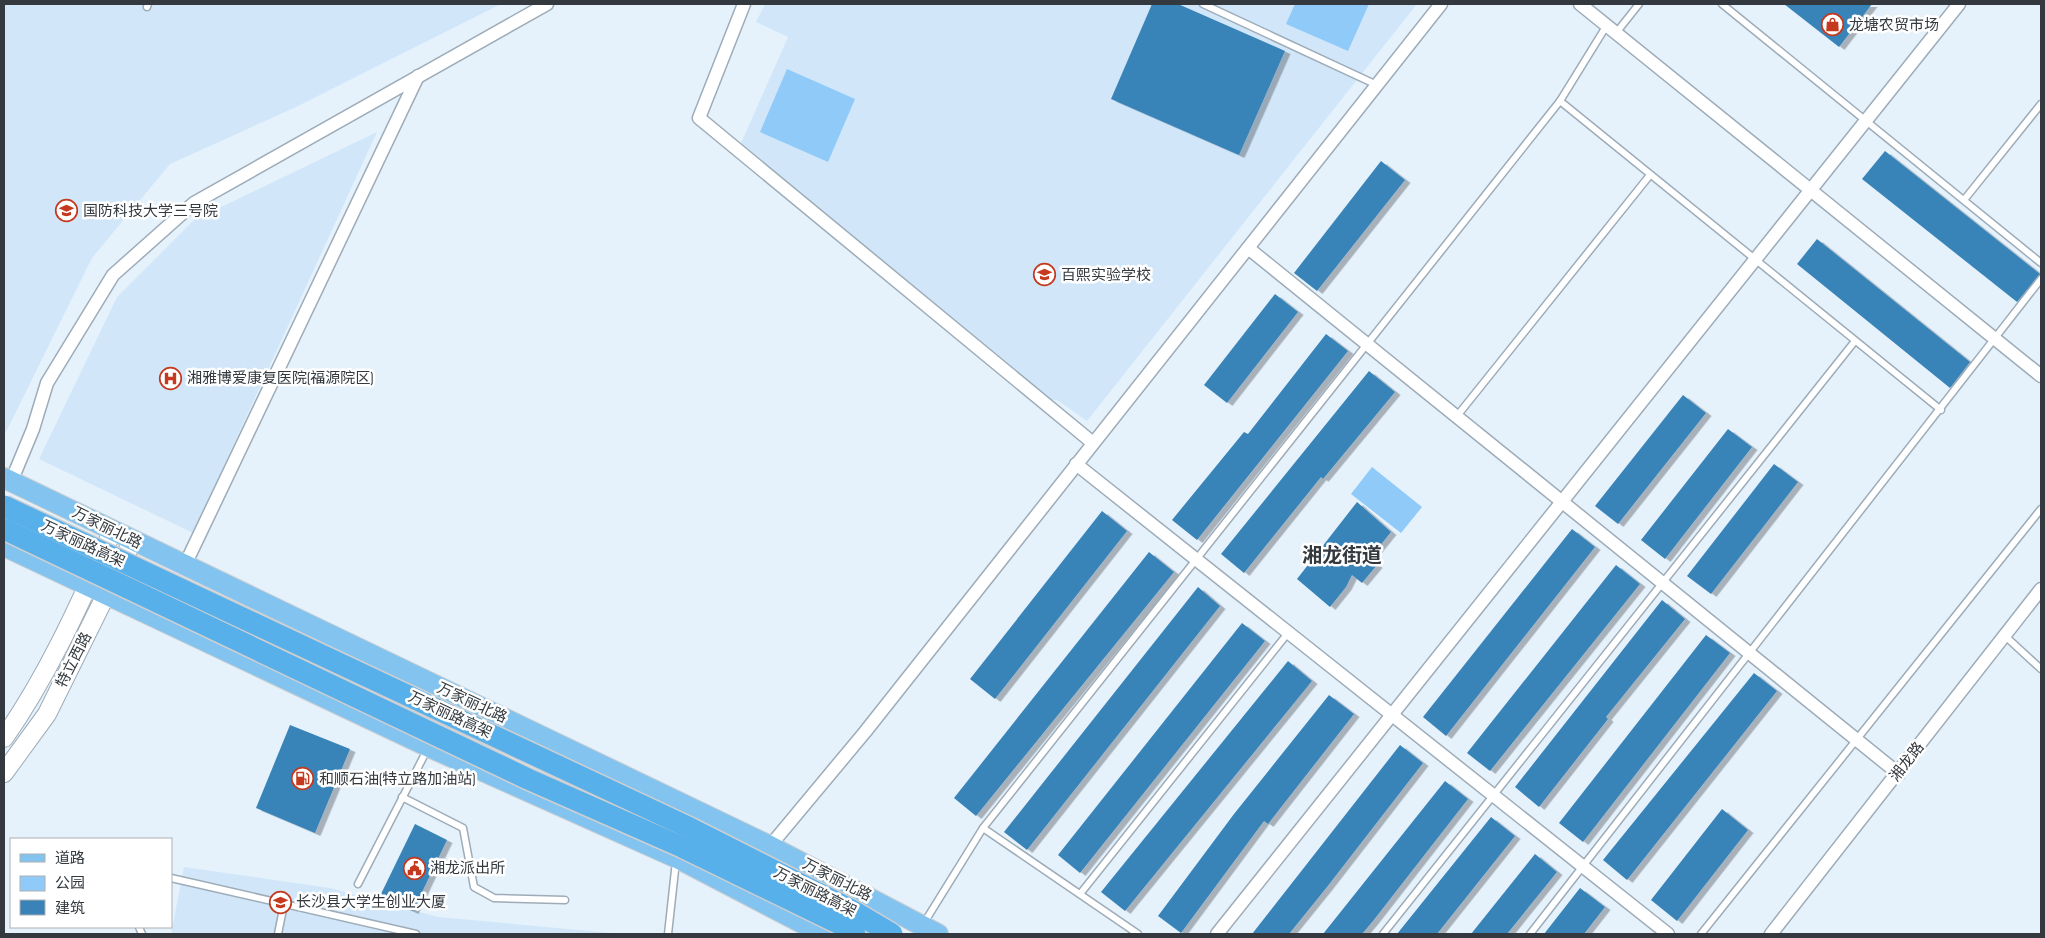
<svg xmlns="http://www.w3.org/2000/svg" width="2045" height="938" font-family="'Sofia Sans Condensed','Noto Sans SC',sans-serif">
<defs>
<filter id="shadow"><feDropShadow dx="5.5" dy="3" stdDeviation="0" flood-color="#0004"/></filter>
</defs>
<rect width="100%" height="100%" fill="#e5f2fc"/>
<!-- built -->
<g fill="#d1e7f9">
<polygon points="4,4 501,4 294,108 170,164 92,258 6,432 4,432"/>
<polygon points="765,4 1417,4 1087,421 1057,400 1036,399 738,150 788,37 756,22"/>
<polygon points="377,132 193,533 39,459 117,297 194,220"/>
<polygon points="184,867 330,888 438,917 623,934 171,934"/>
</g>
<!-- green -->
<g fill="#90caf8">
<polygon points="1295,4 1369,4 1348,51 1286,24"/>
<polygon points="787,69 855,99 828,162 760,132"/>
<polygon points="1372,467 1422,507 1401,533 1351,494"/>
</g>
<!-- building -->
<g fill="#3983b8" filter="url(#shadow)">
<polygon points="1152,4 1178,4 1285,51 1239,155 1111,99"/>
<polygon points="1784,4 1872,4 1839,47"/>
<polygon points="1885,151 2040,274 2017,302 1862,179"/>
<polygon points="1381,161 1405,180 1317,291 1294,273"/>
<polygon points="1817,239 1970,362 1950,388 1797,264"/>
<polygon points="1275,294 1298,312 1227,403 1204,385"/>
<polygon points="1326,334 1348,351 1197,540 1172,520 1244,432 1248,434"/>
<polygon points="1369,371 1395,392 1323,479 1321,477 1244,573 1221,554"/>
<polygon points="1683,395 1706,413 1618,524 1595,506"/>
<polygon points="1728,429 1752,447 1665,559 1641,540"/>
<polygon points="1774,464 1798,482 1711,594 1687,576"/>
<polygon points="1357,502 1391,532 1370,558 1377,565 1362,583 1352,575 1346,587 1330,607 1297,579"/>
<polygon points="1102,511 1127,531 995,699 970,679"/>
<polygon points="1572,529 1595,547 1446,736 1423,717"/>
<polygon points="1149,552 1174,572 976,816 954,798"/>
<polygon points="1616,565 1640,584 1490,771 1467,753"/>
<polygon points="1198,587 1220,606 1027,850 1004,832"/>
<polygon points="1662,600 1685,619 1606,717 1608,719 1539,807 1515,787"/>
<polygon points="1242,623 1265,641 1080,873 1058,855"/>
<polygon points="1706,635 1730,653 1583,842 1559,823"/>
<polygon points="1288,661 1312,681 1125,911 1101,892"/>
<polygon points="1754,673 1777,691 1627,880 1603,860"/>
<polygon points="1329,695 1354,714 1268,824 1264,821 1181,933 1158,916 1234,814"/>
<polygon points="290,725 350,749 315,833 256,808"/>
<polygon points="1400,745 1423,763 1327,887 1289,934 1252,934"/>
<polygon points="1445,781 1468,799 1373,921 1362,934 1323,934"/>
<polygon points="1722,809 1748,830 1677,921 1651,900"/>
<polygon points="1491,817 1515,836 1437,934 1397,934"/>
<polygon points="415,824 447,840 413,911 380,896"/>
<polygon points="1535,854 1557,872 1507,934 1471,934"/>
<polygon points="1580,888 1605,907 1584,934 1544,934"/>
</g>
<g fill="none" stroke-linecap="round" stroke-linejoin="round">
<defs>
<g id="service">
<polyline points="1203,4 1377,85"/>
<polyline points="1722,4 2041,263"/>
<polyline points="147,7 148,4"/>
<polyline points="1616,33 1639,4"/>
<polyline points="1560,101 1941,410"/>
<polyline points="1964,200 2041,104"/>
<polyline points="1457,416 1650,175"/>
<polyline points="2004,635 2041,669"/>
<polyline points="402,797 463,828 474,887 494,898 565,900"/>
<polyline points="983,828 1138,934"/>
<polyline points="171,878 416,934"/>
<polyline points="358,884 427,750"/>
<polyline points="1080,894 1288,633"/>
<polyline points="924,923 983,828 1560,101 1607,25"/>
<polyline points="139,927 142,934"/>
<polyline points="278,934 284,904"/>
<polyline points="668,934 676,861"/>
<polyline points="1383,934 1855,341"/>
<polyline points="1530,934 2041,279"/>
<polyline points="1701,934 2041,509"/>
</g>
<g id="minor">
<polyline points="744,4 699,118 1093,443"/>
<polyline points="1580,4 2041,376"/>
<polyline points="1248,248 1899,774"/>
<polyline points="1076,464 1668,934"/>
<polyline points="11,482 33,429 47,383 113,275 194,203 547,4"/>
<polyline points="184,567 418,76"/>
<polyline points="770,846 865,732 1441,4"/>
<polyline points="1217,934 1959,4"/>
<polyline points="1771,934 2041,589"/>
</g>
<g id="secondary">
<path d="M4 738C49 674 81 601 113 530"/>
<polyline points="4,773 47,714 133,540"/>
</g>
<g id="primary">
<polyline points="4,478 770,846 938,934"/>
<polyline points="4,546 429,747 677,858 823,934"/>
</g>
</defs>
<!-- service casing -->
<use href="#service" stroke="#9dacb8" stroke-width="9"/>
<!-- minor casing -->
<use href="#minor" stroke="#9dacb8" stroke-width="15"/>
<!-- secondary casing -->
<use href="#secondary" stroke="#9dacb8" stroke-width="20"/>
<!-- primary casing -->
<use href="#primary" stroke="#cecfd1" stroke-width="22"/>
<!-- service -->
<use href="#service" stroke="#fff" stroke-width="6"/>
<!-- minor -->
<use href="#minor" stroke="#fff" stroke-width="12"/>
<!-- secondary -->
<use href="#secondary" stroke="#fff" stroke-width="18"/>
<!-- primary -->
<use href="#primary" stroke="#82c4ef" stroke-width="20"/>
<defs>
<g id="trunk-bridge">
<polyline points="4,506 690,828 848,908 892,934"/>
<polyline points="4,529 528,779 682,847 840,924 855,934"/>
</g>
</defs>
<!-- trunk-bridge casing -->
<use href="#trunk-bridge" stroke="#cecfd1" stroke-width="24" stroke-linecap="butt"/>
<!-- trunk-bridge -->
<use href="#trunk-bridge" stroke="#58b0ea" stroke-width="21"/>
</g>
<!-- icons -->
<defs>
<symbol id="shop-ring" viewBox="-11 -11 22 22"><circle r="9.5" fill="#fff" stroke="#c53a1f" stroke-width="1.5"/><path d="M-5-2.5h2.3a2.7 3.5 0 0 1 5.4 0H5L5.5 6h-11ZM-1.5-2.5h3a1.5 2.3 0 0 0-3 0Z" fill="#c53a1f"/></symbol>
<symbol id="university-ring" viewBox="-11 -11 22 22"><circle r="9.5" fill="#fff" stroke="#c53a1f" stroke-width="1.5"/><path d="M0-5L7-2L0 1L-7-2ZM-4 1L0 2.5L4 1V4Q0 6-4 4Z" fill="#c53a1f"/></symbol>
<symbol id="school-ring" viewBox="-11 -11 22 22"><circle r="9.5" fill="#fff" stroke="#c53a1f" stroke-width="1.5"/><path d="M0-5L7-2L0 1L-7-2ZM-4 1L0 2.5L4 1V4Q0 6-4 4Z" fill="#c53a1f"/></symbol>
<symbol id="hospital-ring" viewBox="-11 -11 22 22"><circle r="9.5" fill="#fff" stroke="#c53a1f" stroke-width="1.5"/><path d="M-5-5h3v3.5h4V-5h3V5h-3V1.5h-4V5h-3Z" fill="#c53a1f"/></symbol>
<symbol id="fuel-ring" viewBox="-11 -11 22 22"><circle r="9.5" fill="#fff" stroke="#c53a1f" stroke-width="1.5"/><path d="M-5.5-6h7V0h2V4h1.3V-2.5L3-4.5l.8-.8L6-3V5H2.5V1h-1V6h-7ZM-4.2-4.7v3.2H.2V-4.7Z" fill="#c53a1f"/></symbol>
<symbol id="civic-ring" viewBox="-11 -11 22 22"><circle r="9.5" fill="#fff" stroke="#c53a1f" stroke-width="1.5"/><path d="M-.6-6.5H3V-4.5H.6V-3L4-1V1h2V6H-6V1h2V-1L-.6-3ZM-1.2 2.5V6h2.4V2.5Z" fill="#c53a1f"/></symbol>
</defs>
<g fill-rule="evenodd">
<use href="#shop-ring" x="1820" y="12" width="25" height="25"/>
<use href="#university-ring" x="54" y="198" width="25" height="25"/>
<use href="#school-ring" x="1032" y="262" width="25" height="25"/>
<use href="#hospital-ring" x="158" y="366" width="25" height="25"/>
<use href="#fuel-ring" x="290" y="766" width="25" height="25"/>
<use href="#civic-ring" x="402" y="856" width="25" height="25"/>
<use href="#school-ring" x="268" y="890" width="25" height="25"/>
</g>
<g text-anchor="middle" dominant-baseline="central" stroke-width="5" stroke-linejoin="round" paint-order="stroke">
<!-- poi labels -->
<g font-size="15" fill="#33393e" stroke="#fff" text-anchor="start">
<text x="1849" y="25">龙塘农贸市场</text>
<text x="83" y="211">国防科技大学三号院</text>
<text x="1061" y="275">百熙实验学校</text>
<text x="187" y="378">湘雅博爱康复医院(福源院区)</text>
<text x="319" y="779">和顺石油(特立路加油站)</text>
<text x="430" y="868">湘龙派出所</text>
<text x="296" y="902">长沙县大学生创业大厦</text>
</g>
<!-- street labels -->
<g font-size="15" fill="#33393e" stroke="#fff">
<text transform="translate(107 528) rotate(26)">万家丽北路</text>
<text transform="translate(83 544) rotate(25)">万家丽路高架</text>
<text transform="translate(74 660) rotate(-63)">特立西路</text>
<text transform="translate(472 703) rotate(25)">万家丽北路</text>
<text transform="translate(450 715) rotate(25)">万家丽路高架</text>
<text transform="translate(1907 762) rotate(-52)">湘龙路</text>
<text transform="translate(837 880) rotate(27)">万家丽北路</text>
<text transform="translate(815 892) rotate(27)">万家丽路高架</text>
</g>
<!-- district labels -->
<g font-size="20" font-weight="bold" fill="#33393e" stroke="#fff">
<text x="1342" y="556">湘龙街道</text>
</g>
</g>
<!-- border -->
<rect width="2045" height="938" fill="none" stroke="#33393e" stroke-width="10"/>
<!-- legend -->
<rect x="10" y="838" width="162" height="90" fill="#ffffff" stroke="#adb0b2"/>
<rect x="20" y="854" width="25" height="8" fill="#82c4ef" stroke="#adb0b2"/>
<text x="55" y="863" font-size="15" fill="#33393e">道路</text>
<rect x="20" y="876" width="25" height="15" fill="#90caf8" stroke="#adb0b2"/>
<text x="55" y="888" font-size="15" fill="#33393e">公园</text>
<rect x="20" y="900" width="25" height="15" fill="#3983b8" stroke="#adb0b2"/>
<text x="55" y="913" font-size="15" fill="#33393e">建筑</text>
</svg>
